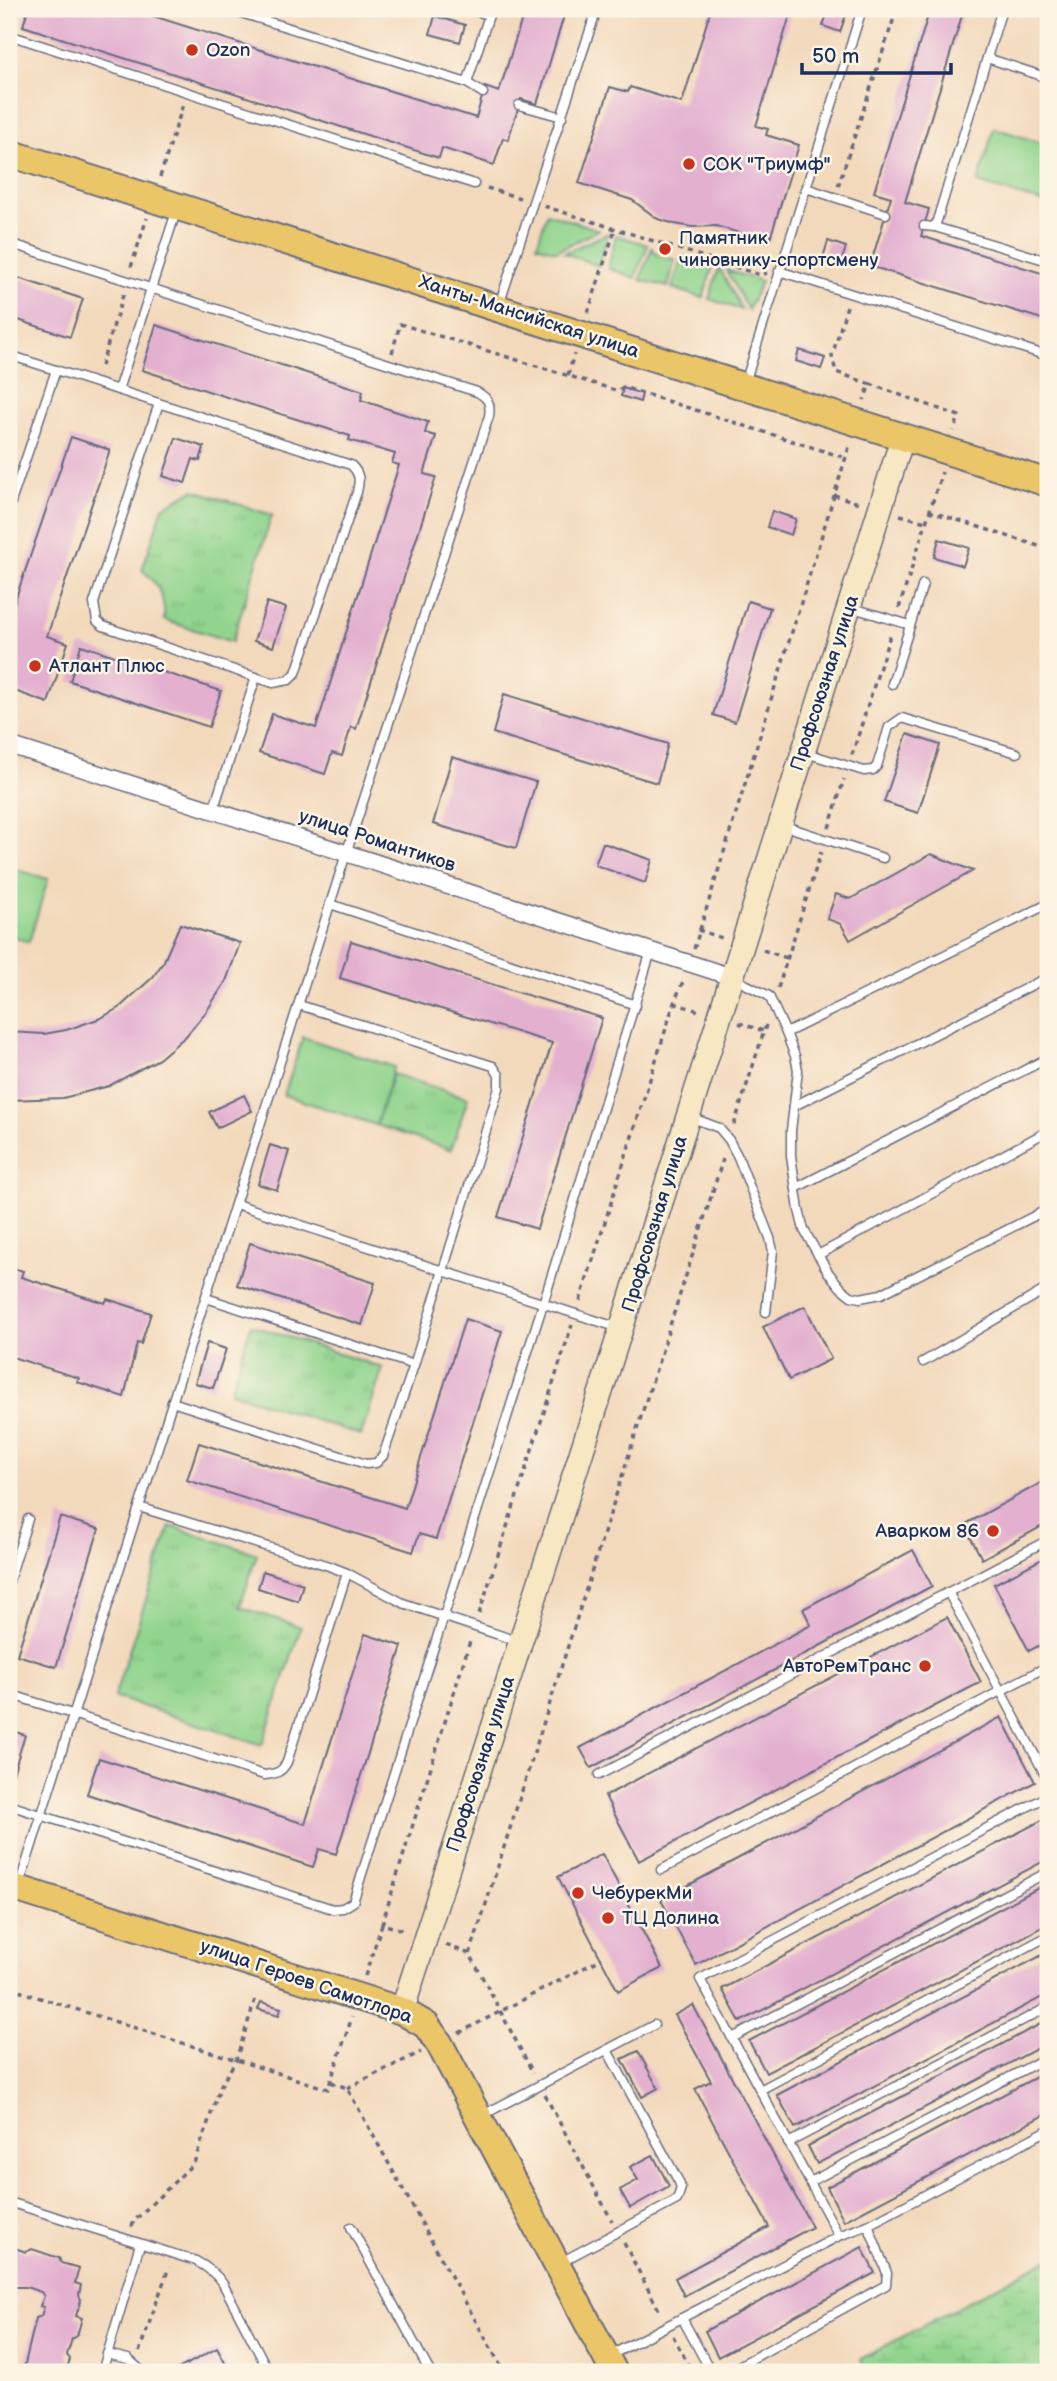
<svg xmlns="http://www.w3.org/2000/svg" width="1057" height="2381" font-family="'Balsamiq Sans',sans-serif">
<defs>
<pattern id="wetland-marsh" width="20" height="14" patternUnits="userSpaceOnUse" patternTransform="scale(1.75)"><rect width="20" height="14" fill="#90d48d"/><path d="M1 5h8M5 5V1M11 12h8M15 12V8" fill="none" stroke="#7cb67c"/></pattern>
<pattern id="park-tufts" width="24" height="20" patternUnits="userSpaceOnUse" patternTransform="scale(1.75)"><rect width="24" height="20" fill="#90d48d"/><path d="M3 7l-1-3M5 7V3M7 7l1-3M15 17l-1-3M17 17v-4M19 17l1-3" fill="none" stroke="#7cb67c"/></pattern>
</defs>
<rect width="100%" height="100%" fill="#fcf5e5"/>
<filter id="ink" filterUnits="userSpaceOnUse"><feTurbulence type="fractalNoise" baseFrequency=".0143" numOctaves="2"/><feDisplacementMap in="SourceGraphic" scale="14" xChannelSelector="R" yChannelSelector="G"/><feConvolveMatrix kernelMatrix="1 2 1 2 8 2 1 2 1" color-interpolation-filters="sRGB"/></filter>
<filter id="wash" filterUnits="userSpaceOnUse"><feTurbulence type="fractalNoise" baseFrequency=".00686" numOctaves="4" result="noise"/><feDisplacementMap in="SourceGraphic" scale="28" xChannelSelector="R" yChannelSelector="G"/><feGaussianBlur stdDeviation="1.57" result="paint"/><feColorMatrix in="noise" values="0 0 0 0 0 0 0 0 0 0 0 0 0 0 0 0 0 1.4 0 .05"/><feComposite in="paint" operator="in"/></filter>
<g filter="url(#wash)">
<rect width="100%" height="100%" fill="#f3d9bc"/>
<!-- grass -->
<g fill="#90d48d" stroke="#568276" stroke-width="2">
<polygon points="994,128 1048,145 1048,204 978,183"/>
<polygon points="547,213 599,230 557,251 537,245"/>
<polygon points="608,233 599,266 564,253"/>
<polygon points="616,235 648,245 635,278 608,268"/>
<path d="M652 248C657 258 665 259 675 259L668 287 640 280Z"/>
<polygon points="682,257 713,266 703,298 672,288"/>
<polygon points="719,267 742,310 709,299"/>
<polygon points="726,270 761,281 748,310"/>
<polygon points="14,869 48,879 29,942 9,936 9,885"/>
<polygon points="303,1037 394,1067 376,1125 284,1095"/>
</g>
<!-- wetland -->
<polygon fill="url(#wetland-marsh)" stroke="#568276" stroke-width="2" points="1048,2259 1048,2372 866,2372 861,2359"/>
<!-- park -->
<g fill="url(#park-tufts)" stroke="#568276" stroke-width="2">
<path d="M194 490 272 515 232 642 164 620C166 600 158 583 142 570L163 507Z"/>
<polygon points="393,1074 468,1098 451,1150 376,1125"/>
<polygon points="251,1325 383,1368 361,1435 230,1392"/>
<polygon points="170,1526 257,1554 240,1607 301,1627 262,1745 114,1697"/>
</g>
<g id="blocks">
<!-- building -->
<g fill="#e3b0d0">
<polygon points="28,9 131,9 476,118 485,87 499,92 525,9 566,9 537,104 521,99 508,140 503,138 494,165 442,148 439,158 23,26"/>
<polygon points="711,9 792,9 756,126 768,129 766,135 799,145 769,242 716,226 692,227 675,224 658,219 632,200 579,183 610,87 628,92 630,87 682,103"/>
<polygon points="829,9 848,9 840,32 823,26"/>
<polygon points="930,9 964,9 905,202 929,209 921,236 1048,275 1048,321 870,266 891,197 874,192"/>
<polygon points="435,16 465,25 460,42 430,34"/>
<polygon points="828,241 846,247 840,266 822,261"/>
<polygon points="9,275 83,299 70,337 9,317"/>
<polygon points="156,325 363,391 361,400 428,422 425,433 436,436 424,474 436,477 356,729 351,727 342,756 332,753 325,774 259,753 272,714 316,728 399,465 392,463 395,454 349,440 350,436 142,370"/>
<polygon points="799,350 825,358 821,369 796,361"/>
<polygon points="623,388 642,394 640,402 621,396"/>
<polygon points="71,437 110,450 47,636 68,643 48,703 9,689 9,618"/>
<polygon points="176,438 204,447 200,461 193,459 185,483 163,476"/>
<polygon points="772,511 796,519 791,535 767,527"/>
<polygon points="939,539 969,548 963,566 934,557"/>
<polygon points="748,601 770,608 735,722 713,715"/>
<polygon points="267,602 286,608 273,647 254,641"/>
<polygon points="81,645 221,691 209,727 70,681"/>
<polygon points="504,694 668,744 657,783 493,733"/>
<polygon points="907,734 940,745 918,813 884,802"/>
<polygon points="452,757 536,782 516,848 433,824"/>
<polygon points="603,843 652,860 645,883 595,865"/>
<polygon points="931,854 973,871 850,940 841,924 827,919 836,894 850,899"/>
<polygon points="180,924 240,943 226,981 206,1012 186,1036 159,1059 109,1086 63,1098 9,1100 9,1032 44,1034 66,1030 101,1018 120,1007 153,977 164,961"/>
<polygon points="351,941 602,1018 537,1229 498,1217 552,1043 340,978"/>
<polygon points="244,1095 252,1111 217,1128 209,1112"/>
<polygon points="270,1145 289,1151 277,1190 258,1184"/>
<polygon points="250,1243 375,1283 362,1325 237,1285"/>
<polygon points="9,1267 23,1271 21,1277 105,1303 107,1299 151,1313 141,1344 137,1343 124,1397 77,1382 79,1378 9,1356"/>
<polygon points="805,1306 831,1359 789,1380 763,1327"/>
<polygon points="465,1319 502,1331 436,1539 419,1534 413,1552 187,1480 199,1443 405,1508"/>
<polygon points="207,1343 226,1349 213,1388 195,1383"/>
<polygon points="1048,1479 1048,1523 982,1559 964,1525"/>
<polygon points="60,1517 99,1529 56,1667 17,1655"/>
<polygon points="913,1550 932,1586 591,1768 580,1748 811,1625 803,1609"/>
<polygon points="1048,1556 1048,1641 1029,1651 994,1584"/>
<polygon points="263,1571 303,1584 298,1601 258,1588"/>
<polygon points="947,1617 981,1682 639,1861 605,1796"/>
<polygon points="365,1634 402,1646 336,1854 319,1849 313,1867 87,1794 99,1758 305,1824"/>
<polygon points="1001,1717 1035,1782 696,1965 661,1900"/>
<polygon points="9,1730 25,1735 13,1774 9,1772"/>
<polygon points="1048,1817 1048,1859 740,2022 722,1989"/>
<polygon points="602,1854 662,1968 618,1991 558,1877"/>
<polygon points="1048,1883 1048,1924 766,2073 749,2041"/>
<polygon points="1048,1952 1048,1994 795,2128 777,2095"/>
<polygon points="261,2002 281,2008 279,2015 258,2009"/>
<polygon points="693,2005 812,2227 684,2296 675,2278 769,2227 695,2089 711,2081 675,2015"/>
<polygon points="1048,2020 1048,2043 817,2164 808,2146"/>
<polygon points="638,2051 658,2088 642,2097 622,2059"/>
<polygon points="1048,2071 1048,2113 844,2221 827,2187"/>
<polygon points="653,2155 669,2186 630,2208 620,2190 638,2180 630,2167"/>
<polygon points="9,2246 26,2252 32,2249 59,2258 61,2263 79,2268 75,2283 81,2285 79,2295 81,2300 76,2316 82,2318 77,2336 72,2339 67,2355 70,2359 66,2372 23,2372 36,2318 41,2316 44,2307 40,2306 44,2296 41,2292 26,2287 9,2287"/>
<polygon points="862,2247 875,2273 718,2357 705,2331"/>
<polygon points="217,2348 230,2372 180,2372 178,2369"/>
</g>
</g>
</g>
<g filter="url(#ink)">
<use href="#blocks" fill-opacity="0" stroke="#676a7f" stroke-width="2"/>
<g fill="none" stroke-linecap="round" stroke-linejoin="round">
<defs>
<g id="service">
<polyline points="228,9 467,83 491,9"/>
<polyline points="468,9 489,15"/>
<polyline points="9,35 474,184"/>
<polyline points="987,58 1048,78"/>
<polyline points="467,83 483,93"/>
<polyline points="519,105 562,117"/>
<polyline points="806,188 886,214"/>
<polyline points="924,226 935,227 1048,261"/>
<polyline points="935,227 1002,9"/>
<path d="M9 243 477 392C488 398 491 403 489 416L346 854 19 1886"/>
<polyline points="779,271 1048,356"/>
<polyline points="499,305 597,9"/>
<path d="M9 355C123 391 237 428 351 465 360 474 360 480 357 492L296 673 289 680 273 683 103 626 97 621 94 603 159 403"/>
<polyline points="745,383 862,9"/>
<polyline points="118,390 177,209"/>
<polyline points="9,508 56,370"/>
<polyline points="853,608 910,625"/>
<polyline points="892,684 923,584"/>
<polyline points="806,753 864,771 873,770 877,766 889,727 902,718 1017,753"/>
<polyline points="213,811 256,677"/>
<polyline points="782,825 883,858"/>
<polyline points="330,904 636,1005"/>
<polyline points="1048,904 786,1033 795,1056 798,1070 791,1131 791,1156 799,1210 804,1230 828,1272 841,1288 851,1296 860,1298 881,1294 1048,1209"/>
<polyline points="733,978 769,996 786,1033"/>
<polyline points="794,1106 1048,977"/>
<polyline points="690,1117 719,1128 729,1140 738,1157 770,1238 773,1251 766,1312"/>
<polyline points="796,1188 1048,1058"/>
<polyline points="236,1204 619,1328"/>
<polyline points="818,1255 1048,1131"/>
<polyline points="206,1298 414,1365"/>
<polyline points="923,1362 1048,1288"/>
<polyline points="172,1402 366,1464 376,1463 383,1456 414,1365 499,1088 499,1075 493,1066 299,1005"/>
<polyline points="139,1507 329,1566 347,1573 403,1603 517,1641"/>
<polyline points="9,1581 28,1519"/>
<polyline points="948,1592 1048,1780"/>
<path d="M9 1694 264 1775C276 1774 282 1772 287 1762L347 1573"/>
<polyline points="599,1775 1048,1540"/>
<polyline points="9,1805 333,1909 343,1908 353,1902 543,1304 651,951"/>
<polyline points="661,1870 1048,1666"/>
<polyline points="732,2038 1048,1872"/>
<polyline points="760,2090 1048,1936"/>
<polyline points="481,2116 654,2025"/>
<polyline points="788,2143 1048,2007"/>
<polyline points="810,2182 1048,2057"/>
<path d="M9 2202 196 2261C207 2267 216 2273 223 2284L269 2372"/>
<polyline points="351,2227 430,2372"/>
<polyline points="839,2236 868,2225 1048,2130"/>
<polyline points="561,2262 677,2200 681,2188 679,2182 607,2050"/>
<polyline points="682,2318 710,2370 713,2372"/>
<polyline points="107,2354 128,2359 143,2372"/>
<polyline points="609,2356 839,2236 700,1979 1048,1796"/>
<polyline points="102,2372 140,2244"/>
<polyline points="728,2372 886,2285 887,2273 868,2225"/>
</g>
<polyline id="minor" points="9,745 732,977"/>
<polyline id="secondary" points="402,2011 621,1329 903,436"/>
<g id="primary">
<polyline points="9,153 1048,483"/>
<polyline points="9,1886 402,2011 426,2025 439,2043 614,2372"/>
</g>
</defs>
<!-- service casing -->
<use href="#service" stroke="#676a7f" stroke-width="11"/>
<!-- minor casing -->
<use href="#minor" stroke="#676a7f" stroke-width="19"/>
<!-- secondary casing -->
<use href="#secondary" stroke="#676a7f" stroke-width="26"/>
<!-- primary casing -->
<use href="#primary" stroke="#676a7f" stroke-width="30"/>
<!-- path -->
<g stroke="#676a7f" stroke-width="3.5" stroke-dasharray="5 5" stroke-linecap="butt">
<polyline points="160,177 183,105"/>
<polyline points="838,186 897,9"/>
<polyline points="487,188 520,198"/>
<polyline points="544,206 760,275 767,273"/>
<polyline points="131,267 147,218"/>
<polyline points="847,306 832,356 836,372 870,384 864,400"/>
<polyline points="588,313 615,229"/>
<polyline points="392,353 400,324 618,391 623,387 846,458"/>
<polyline points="101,366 124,292"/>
<polyline points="568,375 574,354"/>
<polyline points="870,384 959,416 954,431"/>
<polyline points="834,495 859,503"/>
<polyline points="929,511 1048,549"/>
<polyline points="900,515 926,522"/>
<polyline points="899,608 942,472"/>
<polyline points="852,755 891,632"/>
<polyline points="829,828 844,779"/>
<polyline points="698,930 722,938"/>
<polyline points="694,949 850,444"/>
<polyline points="763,950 787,958"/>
<polyline points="778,988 821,852"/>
<polyline points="674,1003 702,1012"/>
<polyline points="739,1023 764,1031"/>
<polyline points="734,1125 767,1022"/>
<polyline points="580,1301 674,1003 684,979"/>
<polyline points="479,1614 572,1325"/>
<polyline points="382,1924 471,1638"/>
<polyline points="446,1945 470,1954 533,2073"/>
<polyline points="470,1954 723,1159"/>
<polyline points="365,1976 382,1924 406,1931"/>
<polyline points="9,1988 328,2089 352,2017"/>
<polyline points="459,2033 601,1959"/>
<polyline points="331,2082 347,2088 504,2372"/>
<polyline points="347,2088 421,2052"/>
<polyline points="545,2095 612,2221"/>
<polyline points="132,2227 134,2221 194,2163 221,2085 236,2060 255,2000"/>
<polyline points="624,2243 661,2314"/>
<polyline points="673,2336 692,2372"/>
<polyline points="139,2352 169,2267"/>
</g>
<!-- service -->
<use href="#service" stroke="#fff" stroke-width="8"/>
<!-- minor -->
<use href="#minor" stroke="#fff" stroke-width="16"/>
<!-- secondary -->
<use href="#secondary" stroke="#f7e8c3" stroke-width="23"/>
<!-- primary -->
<use href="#primary" stroke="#ebc669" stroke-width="26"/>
</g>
</g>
<!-- markers -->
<g fill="#c8321e" stroke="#fcf5e5" stroke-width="2.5">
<circle cx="192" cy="50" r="7"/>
<circle cx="689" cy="164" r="7"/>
<circle cx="665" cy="249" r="7"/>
<circle cx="35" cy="666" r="7"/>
<circle cx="993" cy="1531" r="7"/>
<circle cx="925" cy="1666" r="7"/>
<circle cx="578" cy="1893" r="7"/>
<circle cx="608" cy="1918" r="7"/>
</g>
<g text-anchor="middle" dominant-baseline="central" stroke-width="5" stroke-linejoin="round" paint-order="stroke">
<!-- poi labels -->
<g font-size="19" fill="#1b2f5e" stroke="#fcf5e5" text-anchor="start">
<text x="206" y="50">Ozon</text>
<text x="703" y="164">СОК "Триумф"</text>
<text x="679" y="238">Памятник<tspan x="679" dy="22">чиновнику-спортсмену</tspan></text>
<text x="49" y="666">Атлант Плюс</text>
<text x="979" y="1531" text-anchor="end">Аварком 86</text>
<text x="911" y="1666" text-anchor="end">АвтоРемТранс</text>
<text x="592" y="1893">ЧебурекМи</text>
<text x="622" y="1918">ТЦ Долина</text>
</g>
<!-- street labels -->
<g font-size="19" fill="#1b2f5e" stroke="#fcf5e5">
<text transform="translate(529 317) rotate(18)">Ханты-Мансийская улица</text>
<text transform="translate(825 683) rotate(-72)">Профсоюзная улица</text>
<text transform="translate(377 841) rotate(18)">улица Романтиков</text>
<text transform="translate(655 1224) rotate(-73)">Профсоюзная улица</text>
<text transform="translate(481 1764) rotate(-72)">Профсоюзная улица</text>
<text transform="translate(306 1982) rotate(19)">улица Героев Самотлора</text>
</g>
</g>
<!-- margin -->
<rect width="1057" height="2381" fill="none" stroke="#fcf5e5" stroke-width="35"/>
<!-- scale -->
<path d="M802 63v10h149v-10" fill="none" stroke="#1b2f5e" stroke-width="3.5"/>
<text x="812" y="63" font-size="21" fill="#1b2f5e" stroke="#fcf5e5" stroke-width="5" paint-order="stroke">50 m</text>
</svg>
